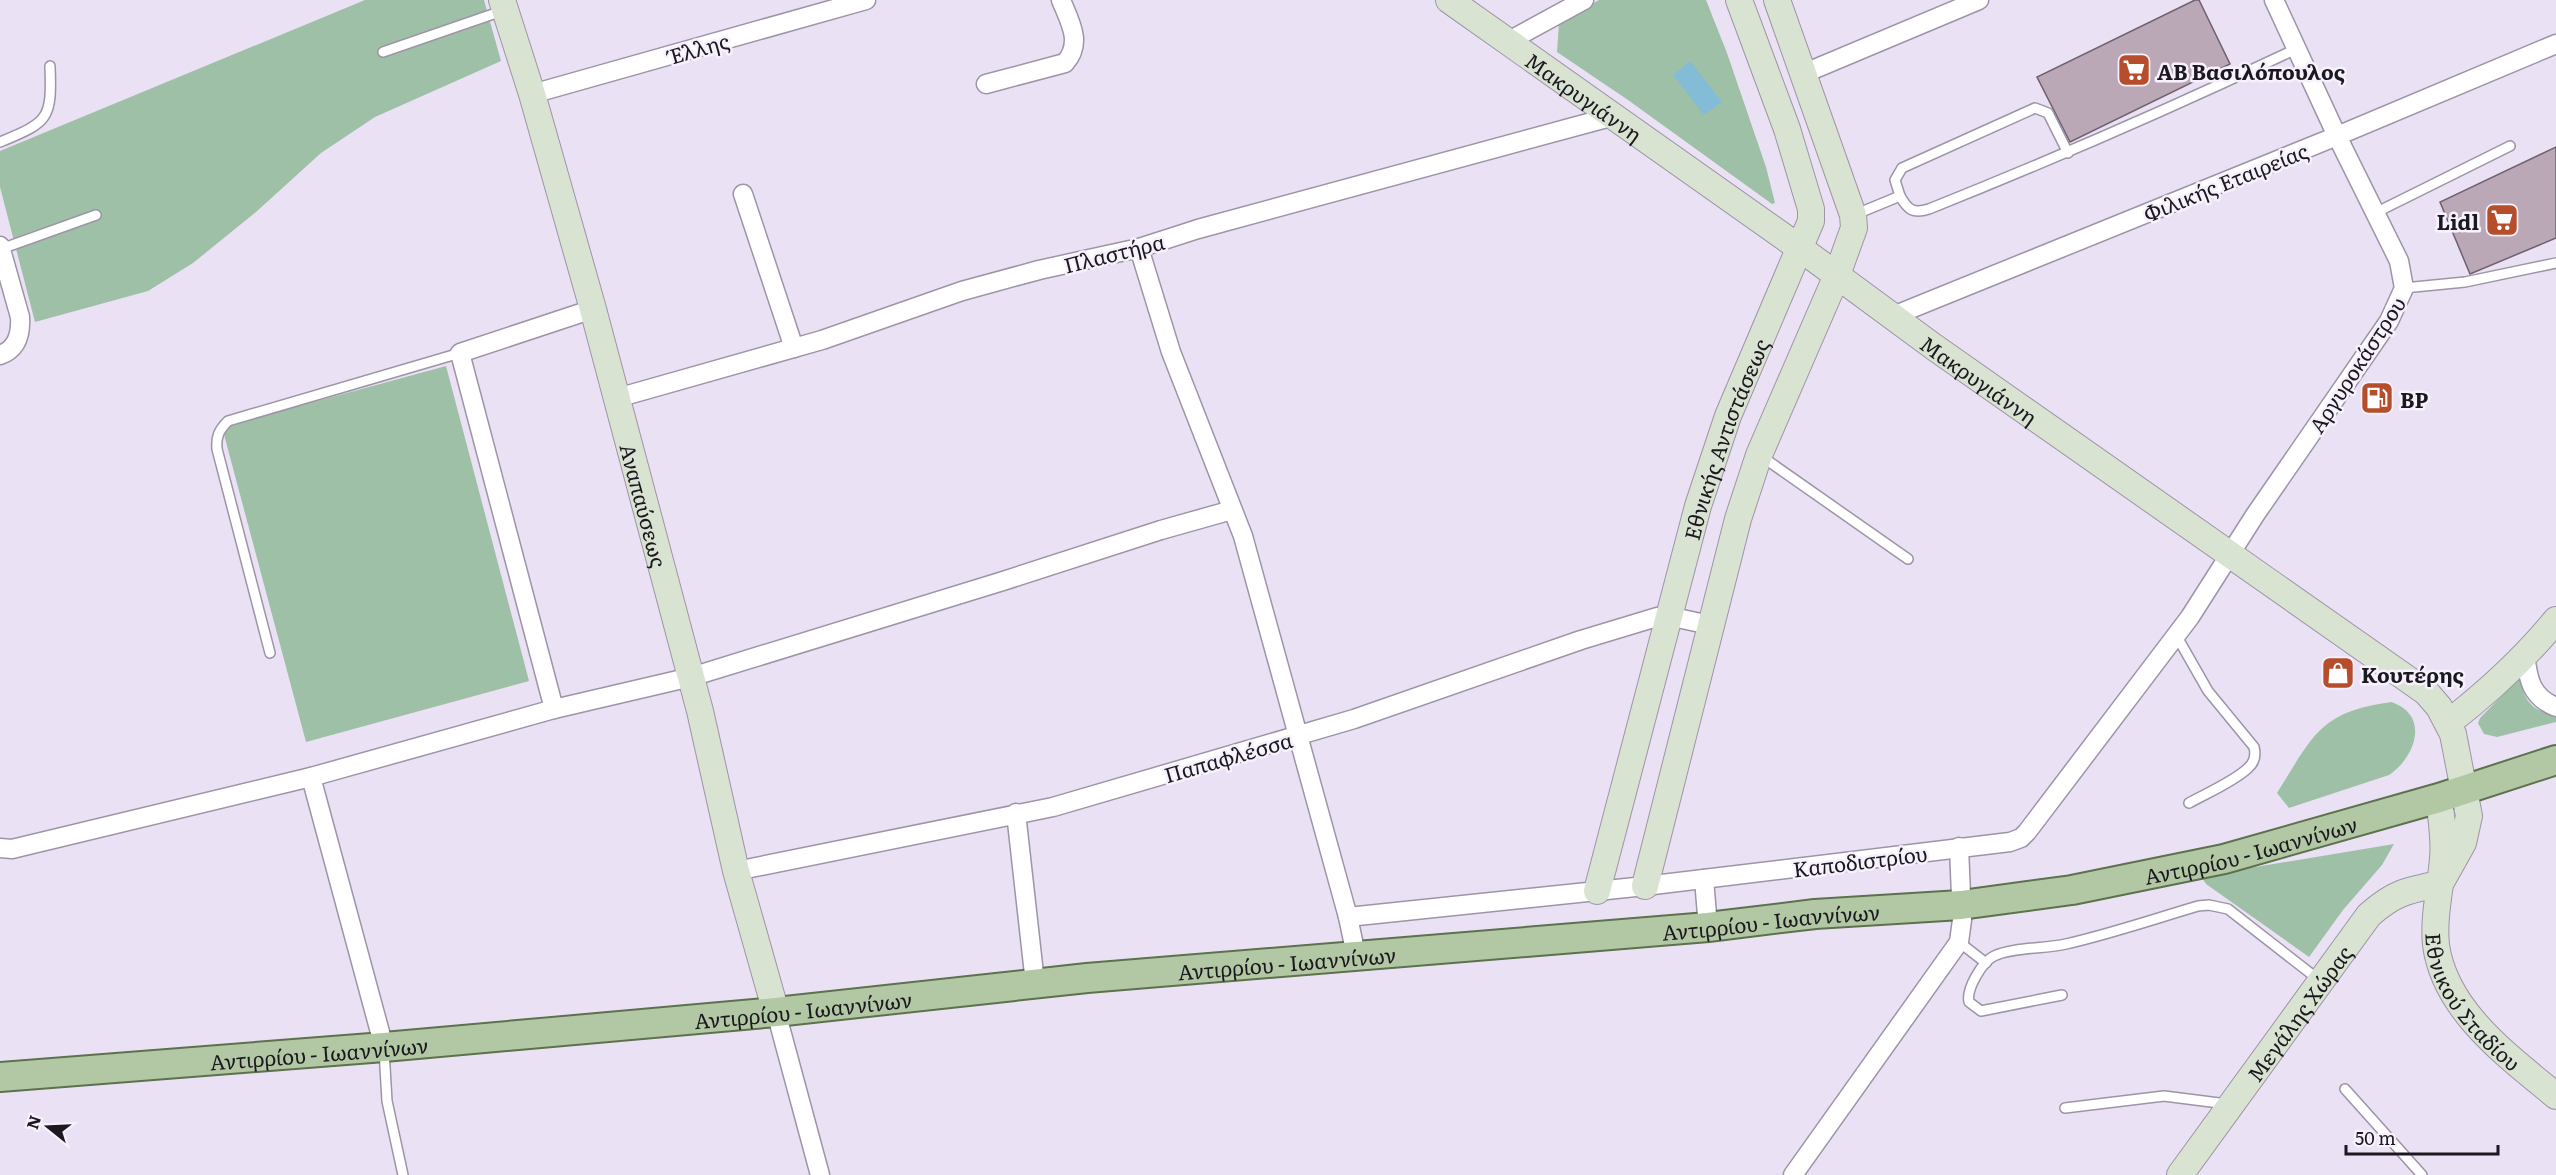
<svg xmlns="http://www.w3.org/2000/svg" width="2556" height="1175" font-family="Literata,serif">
<rect width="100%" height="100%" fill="#ebe1f5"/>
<!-- green -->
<g fill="#9ec0a6">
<polygon points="365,0 484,0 501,61 375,117 321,153 256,212 193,263 148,291 35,322 0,187 0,151"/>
<polygon points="1599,0 1706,0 1727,53 1766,167 1775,203 1772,204 1628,100 1557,52 1559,23"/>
<polygon points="446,366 529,681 306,742 222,427"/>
<path d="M2520 677C2524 701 2531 710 2556 716V722L2497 737 2484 734 2478 723 2480 718Z"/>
<path d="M2391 702C2431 715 2415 758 2389 775L2289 808 2277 793C2313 736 2319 712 2391 702Z"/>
<polygon points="2394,844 2382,865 2343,910 2309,957 2206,884 2201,876"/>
</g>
<!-- water -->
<polygon fill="#82bcd6" points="1690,61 1722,102 1704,115 1673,75"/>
<!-- building -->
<g fill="#baa8b7" stroke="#6f606d" stroke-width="1.5">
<polygon points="2195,0 2199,0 2230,64 2070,142 2037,77"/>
<polygon points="2556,147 2556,238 2470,274 2440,202"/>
</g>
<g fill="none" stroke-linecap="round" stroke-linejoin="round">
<defs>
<g id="lane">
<polyline points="383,52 502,11"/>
<path d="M0 142C49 122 52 119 50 66"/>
<polyline points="1900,196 1895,180 1902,168 2035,108 2048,113 2068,153"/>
<polyline points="2375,213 2510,146"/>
<path d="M1854 215 1900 196C1908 210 1913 214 1929 209 2054 159 2176 106 2298 48"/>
<polyline points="1,249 96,215"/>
<polyline points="2404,288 2465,282 2556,263"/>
<polyline points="1761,456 1908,559"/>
<path d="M2176 635 2208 691 2254 747C2256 755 2255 762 2248 768 2235 781 2205 794 2189 803"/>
<path d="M270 653 217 449C216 436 219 430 228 421L460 353"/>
<polyline points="1959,942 1986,963"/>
<path d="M2062 995 1981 1011 1969 1002C1966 989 1982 962 1994 956 2013 947 2045 949 2066 944 2110 934 2154 919 2198 906L2209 905 2228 909 2319 980"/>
<polyline points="384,1050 387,1101 403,1175"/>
<polyline points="2345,1089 2422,1175"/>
<polyline points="2065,1108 2164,1096 2227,1104"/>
</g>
<g id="street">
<polyline points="1509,41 1584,0"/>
<polyline points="1805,73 1979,0"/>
<path d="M986 84 1065 63C1083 43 1070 22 1061 0"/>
<polyline points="532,94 866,0"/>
<polyline points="743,194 794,348"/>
<path d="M0 246 20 317C21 334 17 349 0 355"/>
<polyline points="1139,248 1171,352 1243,536 1348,917 1356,955"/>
<polyline points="1893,316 2337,136 2556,44"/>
<polyline points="617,398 822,340 962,291 1039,270 1139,248 1198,229 1614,116"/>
<path d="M2525 655C2528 679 2531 697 2556 707"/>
<polyline points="554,709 460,353 593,309"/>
<polyline points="311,777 384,1047"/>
<polyline points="1016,813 1035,983"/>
<polyline points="0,848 12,849 311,777 554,709 691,677 1003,581 1161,530 1232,510"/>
<polyline points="736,871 1053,807 1354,719 1581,640 1657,617 1668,616 1710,625"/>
<polyline points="1704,879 1708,927"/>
<polyline points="1348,917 1645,886 2010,842 2021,838 2027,832 2190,617 2255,515 2389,321 2404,288 2399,261 2337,136 2274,0"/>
<polyline points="776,1012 820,1175"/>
<polyline points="1793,1175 1959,942 1962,920 1959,847"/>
</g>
<g id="secondary">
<path id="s1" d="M502 0 532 94 593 309 700 711 736 871 776 1012"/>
<path id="s2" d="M1449 0 1801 249 1934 347 2426 692 2439 707 2453 734 2469 816 2463 843 2440 884"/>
<path d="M2448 723C2488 692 2524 659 2556 620"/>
<path id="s3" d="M2439 798C2441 818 2445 838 2443 858 2441 886 2433 916 2436 945 2445 1011 2508 1056 2556 1096"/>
<polyline points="1645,886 1738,519 1759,455 1837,275 1854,228 1853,215 1777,0"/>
<path id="s4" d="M1597 891 1698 506 1728 416 1811 221V209L1787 129 1739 0"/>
<path id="s5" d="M2180 1175 2369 915C2394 893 2407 890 2440 884"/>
</g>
<g id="primary">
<path id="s6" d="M0 1077 384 1047 776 1012 1087 978 1708 927 1815 914 1961 905 2072 890 2224 859 2439 798 2556 760"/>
</g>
</defs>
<!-- lane casing -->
<use href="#lane" stroke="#9e94a7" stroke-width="12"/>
<!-- street casing -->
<use href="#street" stroke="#9e94a7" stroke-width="21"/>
<!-- secondary casing -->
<use href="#secondary" stroke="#9e94a7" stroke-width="28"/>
<!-- primary casing -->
<use href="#primary" stroke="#5c714c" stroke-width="32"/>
<!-- lane -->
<use href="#lane" stroke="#fff" stroke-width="9"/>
<!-- street -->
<use href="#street" stroke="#fff" stroke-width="18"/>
<!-- secondary -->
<use href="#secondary" stroke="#d9e3d1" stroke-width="26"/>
<!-- primary -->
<use href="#primary" stroke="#b2c7a3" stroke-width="28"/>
</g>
<!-- icons -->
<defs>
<symbol id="supermarket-square" viewBox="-11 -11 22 22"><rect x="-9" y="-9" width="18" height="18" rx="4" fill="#b64e2b" stroke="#f6f1fc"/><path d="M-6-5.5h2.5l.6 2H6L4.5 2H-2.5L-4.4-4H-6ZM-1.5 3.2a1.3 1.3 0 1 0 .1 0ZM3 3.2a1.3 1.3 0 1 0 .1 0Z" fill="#fff"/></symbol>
<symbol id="fuel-square" viewBox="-11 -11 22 22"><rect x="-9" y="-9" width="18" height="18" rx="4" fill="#b64e2b" stroke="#f6f1fc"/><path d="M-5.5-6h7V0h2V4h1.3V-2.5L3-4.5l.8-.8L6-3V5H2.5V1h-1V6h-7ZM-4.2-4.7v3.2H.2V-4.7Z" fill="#fff"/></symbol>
<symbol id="shop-square" viewBox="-11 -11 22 22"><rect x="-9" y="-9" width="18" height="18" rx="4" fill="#b64e2b" stroke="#f6f1fc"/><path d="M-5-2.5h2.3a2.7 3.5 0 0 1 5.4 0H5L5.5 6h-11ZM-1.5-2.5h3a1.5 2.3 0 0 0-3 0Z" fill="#fff"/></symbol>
</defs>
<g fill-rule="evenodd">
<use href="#supermarket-square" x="2115" y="51" width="38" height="38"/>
<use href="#supermarket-square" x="2483" y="201" width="38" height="38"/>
<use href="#fuel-square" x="2358" y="379" width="38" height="38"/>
<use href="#shop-square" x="2319" y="654" width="38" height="38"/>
</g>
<g text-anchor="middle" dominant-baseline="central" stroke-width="5" stroke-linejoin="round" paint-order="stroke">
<!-- street labels -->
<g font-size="21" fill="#1b181f" stroke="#f6f1fc">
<text transform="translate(699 47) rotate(-16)">Έλλης</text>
<text stroke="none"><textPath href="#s2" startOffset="166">Μακρυγιάννη</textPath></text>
<text transform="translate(2225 181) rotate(-22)">Φιλικής Εταιρείας</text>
<text transform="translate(1114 252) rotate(-14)">Πλαστήρα</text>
<text transform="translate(2356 364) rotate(-57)">Αργυροκάστρου</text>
<text stroke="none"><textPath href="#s2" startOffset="652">Μακρυγιάννη</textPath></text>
<text stroke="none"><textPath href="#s4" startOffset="470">Εθνικής Αντιστάσεως</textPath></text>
<text stroke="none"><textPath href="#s1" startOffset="525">Αναπαύσεως</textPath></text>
<text transform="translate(1228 756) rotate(-16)">Παπαφλέσσα</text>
<text stroke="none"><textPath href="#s6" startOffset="2264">Αντιρρίου - Ιωαννίνων</textPath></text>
<text transform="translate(1860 860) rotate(-7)">Καποδιστρίου</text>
<text stroke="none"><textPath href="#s6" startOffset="1778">Αντιρρίου - Ιωαννίνων</textPath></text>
<text stroke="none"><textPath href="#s6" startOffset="1292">Αντιρρίου - Ιωαννίνων</textPath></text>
<text stroke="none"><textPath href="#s3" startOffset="216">Εθνικού Σταδίου</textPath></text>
<text stroke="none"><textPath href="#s6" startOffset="806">Αντιρρίου - Ιωαννίνων</textPath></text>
<text stroke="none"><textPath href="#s5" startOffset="201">Μεγάλης Χώρας</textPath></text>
<text stroke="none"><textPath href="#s6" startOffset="320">Αντιρρίου - Ιωαννίνων</textPath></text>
</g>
<!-- poi labels -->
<g font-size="21" font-weight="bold" fill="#1b181f" stroke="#f6f1fc" text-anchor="start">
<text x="2157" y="70">ΑΒ Βασιλόπουλος</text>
<text x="2479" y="220" text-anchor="end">Lidl</text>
<text x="2400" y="398">BP</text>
<text x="2361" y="673">Κουτέρης</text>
</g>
</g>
<!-- north arrow -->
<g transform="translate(48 1127) rotate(288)" stroke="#f6f1fc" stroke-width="4.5" paint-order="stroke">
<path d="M0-4.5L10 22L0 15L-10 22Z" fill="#1b181f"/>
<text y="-9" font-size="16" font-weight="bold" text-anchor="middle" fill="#1b181f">N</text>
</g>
<!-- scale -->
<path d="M2346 1145v9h152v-9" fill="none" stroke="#1b181f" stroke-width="3"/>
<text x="2355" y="1145" font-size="18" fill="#1b181f" stroke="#f6f1fc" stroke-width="4.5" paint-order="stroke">50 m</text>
</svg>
